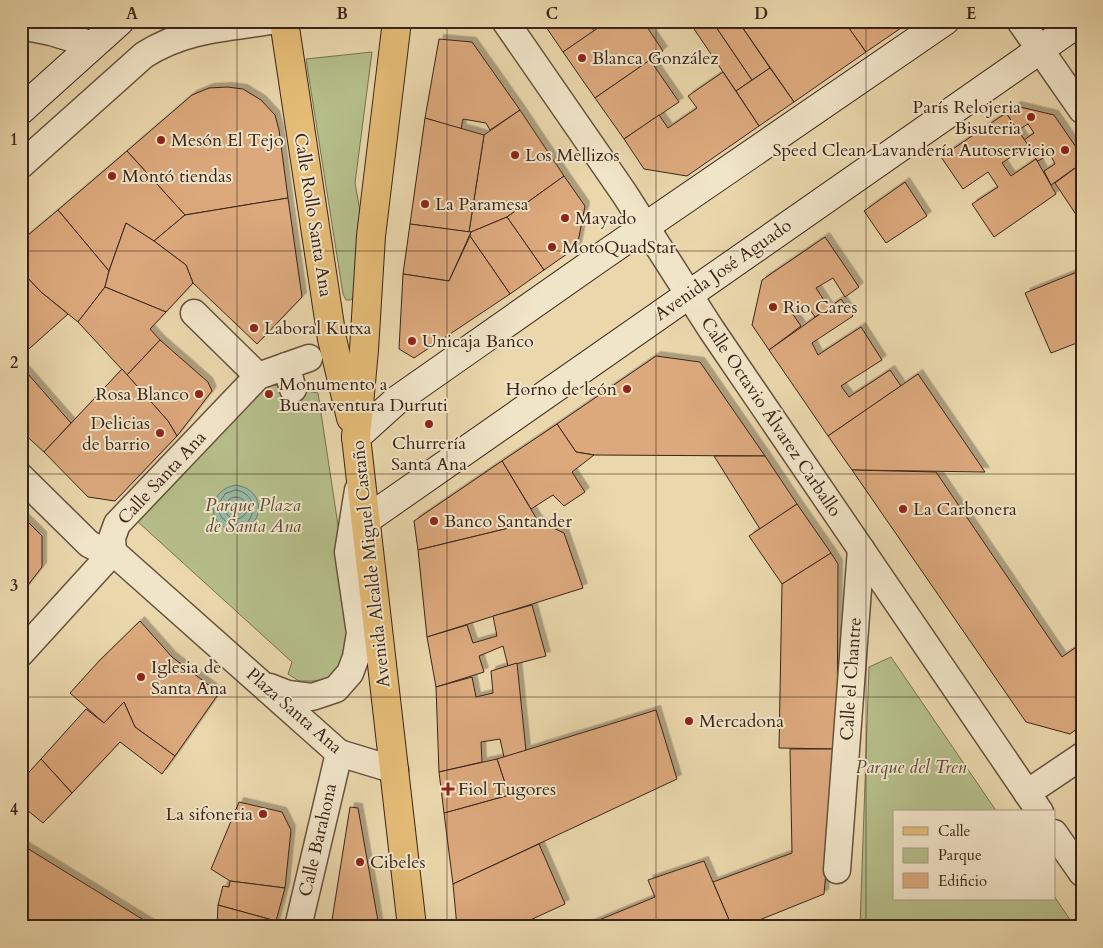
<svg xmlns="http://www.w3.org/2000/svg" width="1103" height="948" font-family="Cardo,serif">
<defs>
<filter id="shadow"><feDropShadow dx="4.5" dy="-4.5" stdDeviation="0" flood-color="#0004"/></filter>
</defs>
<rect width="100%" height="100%" fill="#ead7ac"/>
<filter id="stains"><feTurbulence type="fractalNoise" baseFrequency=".004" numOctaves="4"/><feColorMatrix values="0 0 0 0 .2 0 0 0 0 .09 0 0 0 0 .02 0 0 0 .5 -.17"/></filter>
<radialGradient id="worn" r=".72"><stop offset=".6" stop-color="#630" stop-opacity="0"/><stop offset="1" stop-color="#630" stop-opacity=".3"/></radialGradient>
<!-- green -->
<g fill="#b5be8a" stroke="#787152">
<polygon points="372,52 355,183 364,233 355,292 351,300 346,300 343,294 306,59"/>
<polygon points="262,383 318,393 354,631 344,660 328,678 314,681 299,681 288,674 292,662 137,521"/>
<polygon points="891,657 997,812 894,812 894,899 1054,899 1054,896 1075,927 860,927 869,667"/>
</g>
<!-- water -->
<path fill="#98baa6" stroke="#727e6e" d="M236 485C260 489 265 511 250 528 245 529 239 531 234 530 206 527 206 490 236 485Z"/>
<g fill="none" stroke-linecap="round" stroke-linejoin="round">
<!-- shore -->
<g stroke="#696f60" stroke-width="1">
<path d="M236 490C253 493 258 510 247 523 233 527 218 522 218 505L225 494Z"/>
<circle cx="236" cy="508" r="11"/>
</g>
</g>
<!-- building -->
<g fill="#dca97d" stroke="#3a241a" filter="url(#shadow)">
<polygon points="542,21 587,21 594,31 563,52"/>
<polygon points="608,21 643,21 663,51 595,98 563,52"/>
<polygon points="700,21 712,21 752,80 736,91 692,26"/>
<polygon points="712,21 738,21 770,68 752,80"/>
<polygon points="738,21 844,21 866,52 794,102"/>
<polygon points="844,21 897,21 901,28 866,52"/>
<polygon points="439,39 472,42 520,110 490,130 486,123 463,119 461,129 425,118"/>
<polygon points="650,60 679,102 624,139 595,98"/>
<polygon points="770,68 794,102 759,126 736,91"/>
<polygon points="723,72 759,126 687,176 644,169 624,139 659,115 668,128 697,108 688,96"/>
<polygon points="227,87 243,89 261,100 275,115 279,130 288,198 185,215 127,151 192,95 209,88"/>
<polygon points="1016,106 1054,115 1082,156 1082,163 1051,185 1044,171 1055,164 1050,154 1038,161 1036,159 1024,140 1034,133 1028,124 1018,130 1006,113"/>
<polygon points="520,110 564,176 507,217 471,232 469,232 484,135"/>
<polygon points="1006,113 1028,145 1002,163 1011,176 1036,159 1056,194 994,237 972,204 998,187 988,172 963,189 941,157"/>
<polygon points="425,118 484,135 469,232 410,224"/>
<polygon points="127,151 185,215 154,241 126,223 109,271 58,210"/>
<polygon points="1082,163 1082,217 1079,219 1055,183"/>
<polygon points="564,176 585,206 577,247 544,270 507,217"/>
<polygon points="905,182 927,216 886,243 864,211"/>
<polygon points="288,198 302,297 257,344 193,283 186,265 154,241 185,215"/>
<polygon points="58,210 109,271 105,287 78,322 41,292 21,271 21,241"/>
<polygon points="507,217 544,270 510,294 470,236 471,232"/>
<polygon points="126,223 154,241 186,265 193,283 166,312 105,287 109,271"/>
<polygon points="410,224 471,232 449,281 403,274"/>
<polygon points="470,236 510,294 414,358 399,349 403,274 449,281"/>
<polygon points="825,237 859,287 845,297 833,278 816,288 829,308 815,317 806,304 792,313 801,326 769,350 752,325 762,280"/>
<polygon points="1082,270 1082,341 1051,353 1025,293"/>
<polygon points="21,271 41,292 68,314 21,356"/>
<polygon points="105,287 166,312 150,329 160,340 127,375 78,322"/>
<polygon points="841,299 853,316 812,343 818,355 861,327 882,360 841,386 849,397 890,370 901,386 828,436 769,350"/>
<polygon points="160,340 208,382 212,391 177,436 168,421 127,375"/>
<polygon points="656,356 700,362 765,456 594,455 576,452 557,424"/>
<polygon points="21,366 71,423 44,452 21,431"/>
<polygon points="122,369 168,421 177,436 115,501 88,497 44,452"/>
<polygon points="918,374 985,472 852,470 828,436"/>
<polygon points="557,424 576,452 594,455 572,472 585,492 564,506 553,495 531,509 502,461"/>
<polygon points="714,456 765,456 797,504 760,529"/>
<polygon points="502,461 538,521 418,550 414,521"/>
<polygon points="852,470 936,472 1062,657 1082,643 1082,725 1070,734 1026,722"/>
<polygon points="797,504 831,553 782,584 749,536"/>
<polygon points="21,515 42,536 42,567 21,594"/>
<polygon points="538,521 564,533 583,588 427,637 418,550"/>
<polygon points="831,553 838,564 837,749 779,748 782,584"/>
<polygon points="532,605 546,656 508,666 503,646 479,656 484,672 436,687 427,637 467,625 473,643 497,636 493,616"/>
<polygon points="140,621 172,657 219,693 175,756 135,727 124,702 104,723 70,693 99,661"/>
<polygon points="517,663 526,751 504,757 500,739 481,742 482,762 439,772 436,687 472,677 476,697 493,693 491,671"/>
<polygon points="124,702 135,727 175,756 162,774 120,742 72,793 41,759 86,709 104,723"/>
<polygon points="656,710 677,779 453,884 444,813 509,795 497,759"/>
<polygon points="790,749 837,749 824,894 742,927 732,927 713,882 792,853"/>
<polygon points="41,759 72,793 43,823 21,805 21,781"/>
<polygon points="497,759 509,795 444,813 439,772"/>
<polygon points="239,802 282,812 291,830 285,888 230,881 211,869"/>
<polygon points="350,807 358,808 378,921 358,922 332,920"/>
<polygon points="539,844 565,904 515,927 457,927 453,884"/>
<polygon points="21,845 22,845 155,927 34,927 21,919"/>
<polygon points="704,861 732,927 582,927 655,897 648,880"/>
<polygon points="230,881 285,888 276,921 218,905 223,886 229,887"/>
<polygon points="218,905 276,921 275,927 217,927"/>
<polygon points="332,920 358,922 378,921 378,927 330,927"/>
</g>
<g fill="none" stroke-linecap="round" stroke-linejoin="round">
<defs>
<g id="street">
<polyline points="505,21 624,193 711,329 1040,812"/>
<polyline points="1020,21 1082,110"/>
<polyline points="21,26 51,32 93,45"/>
<path d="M21 165 144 55C185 29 225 28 271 21"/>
<polyline points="194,313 258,376"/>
<polyline points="286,366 293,389"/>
<polyline points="21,477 89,544 99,549 113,552"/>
<polyline points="113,552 339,753 395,770"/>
<polyline points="21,653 113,552 112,538 117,524 258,376 309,358"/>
<polyline points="270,687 288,694 312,697 336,689 350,673 356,657 360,633 348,552 358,490"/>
<polyline points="1027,793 1082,756"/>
<polyline points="1054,833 1082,873"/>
<polyline points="837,870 861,549"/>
<polyline points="298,927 339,753"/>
</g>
<g id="secondary">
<polyline points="21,110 120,21"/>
<polyline points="356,437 397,400 601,257 945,21"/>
<polyline points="366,520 1081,21"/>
</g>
<g id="primary">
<polyline points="284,21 332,339 351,418"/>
<polyline points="397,21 371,236 364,350 356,437 412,927"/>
</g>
</defs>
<!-- street casing -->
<use href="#street" stroke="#66513e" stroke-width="29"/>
<!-- secondary casing -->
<use href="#secondary" stroke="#3a241a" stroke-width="30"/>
<!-- primary casing -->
<use href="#primary" stroke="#3a241a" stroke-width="30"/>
<!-- street -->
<use href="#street" stroke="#f1e5c9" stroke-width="26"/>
<!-- secondary -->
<use href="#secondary" stroke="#f1e5c9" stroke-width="28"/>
<!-- primary -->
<use href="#primary" stroke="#e5bc76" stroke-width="28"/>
</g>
<!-- grid -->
<path fill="none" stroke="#3a241a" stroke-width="1" stroke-opacity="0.55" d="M237 21V927M447 21V927M656 21V927M866 21V927M21 251H1082M21 474H1082M21 697H1082"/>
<!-- markers -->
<g fill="#8f2418" stroke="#f1e5c9" stroke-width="2">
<circle cx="582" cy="58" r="5"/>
<circle cx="1031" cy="117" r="5"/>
<circle cx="161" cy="140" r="5"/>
<circle cx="1065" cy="150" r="5"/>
<circle cx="515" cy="155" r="5"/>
<circle cx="112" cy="176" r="5"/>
<circle cx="425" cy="204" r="5"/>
<circle cx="565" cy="218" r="5"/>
<circle cx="552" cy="247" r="5"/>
<circle cx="773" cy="307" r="5"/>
<circle cx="254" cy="328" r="5"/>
<circle cx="412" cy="341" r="5"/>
<circle cx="627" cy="389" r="5"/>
<circle cx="199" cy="394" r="5"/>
<circle cx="269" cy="394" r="5"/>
<circle cx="429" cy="424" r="5"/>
<circle cx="160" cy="433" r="5"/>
<circle cx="903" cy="509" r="5"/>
<circle cx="434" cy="521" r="5"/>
<circle cx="141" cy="677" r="5"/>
<circle cx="689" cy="721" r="5"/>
<path d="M445.5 781.5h5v5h5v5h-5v5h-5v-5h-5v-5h5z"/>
<circle cx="263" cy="814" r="5"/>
<circle cx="360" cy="862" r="5"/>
</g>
<g text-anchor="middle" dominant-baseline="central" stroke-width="4" stroke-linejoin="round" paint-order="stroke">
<!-- poi labels -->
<g font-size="18" fill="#3a241a" stroke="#f1e5c9" text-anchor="start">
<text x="592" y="58">Blanca González</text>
<text x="1021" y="107" text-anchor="end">París Relojeria<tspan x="1021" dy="21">Bisuteria</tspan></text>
<text x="171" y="140">Mesón El Tejo</text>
<text x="1055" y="150" text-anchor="end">Speed Clean Lavandería Autoservicio</text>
<text x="525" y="155">Los Mellizos</text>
<text x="122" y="176">Montó tiendas</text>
<text x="435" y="204">La Paramesa</text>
<text x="575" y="218">Mayado</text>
<text x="562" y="247">MotoQuadStar</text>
<text x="783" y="307">Rio Cares</text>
<text x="264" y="328">Laboral Kutxa</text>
<text x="422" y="341">Unicaja Banco</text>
<text x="279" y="384">Monumento a<tspan x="279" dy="21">Buenaventura Durruti</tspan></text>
<text x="617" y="389" text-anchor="end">Horno de león</text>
<text x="189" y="394" text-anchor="end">Rosa Blanco</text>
<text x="150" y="423" text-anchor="end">Delicias<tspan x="150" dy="21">de barrio</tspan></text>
<text x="429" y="443" text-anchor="middle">Churrería<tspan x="429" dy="21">Santa Ana</tspan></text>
<text x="913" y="509">La Carbonera</text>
<text x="444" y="521">Banco Santander</text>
<text x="151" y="667">Iglesia de<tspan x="151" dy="21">Santa Ana</tspan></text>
<text x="699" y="721">Mercadona</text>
<text x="458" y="789">Fiol Tugores</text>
<text x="253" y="814" text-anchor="end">La sifoneria</text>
<text x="370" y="862">Cibeles</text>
</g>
<!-- street labels -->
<g font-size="18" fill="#3a241a" stroke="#f1e5c9">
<text transform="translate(313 215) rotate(81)">Calle Rollo Santa Ana</text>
<text transform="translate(723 270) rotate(-35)">Avenida José Aguado</text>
<text transform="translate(771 417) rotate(56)">Calle Octavio Álvarez Carballo</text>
<text transform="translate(162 478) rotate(-47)">Calle Santa Ana</text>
<text transform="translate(371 564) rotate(-96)">Avenida Alcalde Miguel Castaño</text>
<text transform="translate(851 679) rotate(-86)">Calle el Chantre</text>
<text transform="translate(294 711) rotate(41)">Plaza Santa Ana</text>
<text transform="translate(318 840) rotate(-77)">Calle Barahona</text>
</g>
<!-- park labels -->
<g font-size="18" font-style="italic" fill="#594a36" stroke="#f1e5c9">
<text x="253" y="505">Parque Plaza<tspan x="253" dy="21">de Santa Ana</tspan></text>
<text x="911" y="767">Parque del Tren</text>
</g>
</g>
<!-- margin -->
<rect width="1103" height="948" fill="none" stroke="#ead7ac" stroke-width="55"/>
<!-- legend -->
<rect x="893" y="810" width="162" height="90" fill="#f1e5c9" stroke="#a89883"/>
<rect x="903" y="827" width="25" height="8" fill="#e5bc76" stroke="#a89883"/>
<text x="938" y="836" font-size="15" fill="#3a241a">Calle</text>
<rect x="903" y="848" width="25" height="15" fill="#b5be8a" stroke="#a89883"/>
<text x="938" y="860" font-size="15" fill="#3a241a">Parque</text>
<rect x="903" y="873" width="25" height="15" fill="#dca97d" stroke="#a89883"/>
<text x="938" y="886" font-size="15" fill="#3a241a">Edificio</text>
<rect x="28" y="28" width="1048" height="892" fill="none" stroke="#3a241a" stroke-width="2"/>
<g font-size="16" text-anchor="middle" font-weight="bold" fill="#3a241a">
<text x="132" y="19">A</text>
<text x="342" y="19">B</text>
<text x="552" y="19">C</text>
<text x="761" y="19">D</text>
<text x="971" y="19">E</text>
<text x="14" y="145">1</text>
<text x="14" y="368">2</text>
<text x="14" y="591">3</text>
<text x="14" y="815">4</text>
</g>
<rect width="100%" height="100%" filter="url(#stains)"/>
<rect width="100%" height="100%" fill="url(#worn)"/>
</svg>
